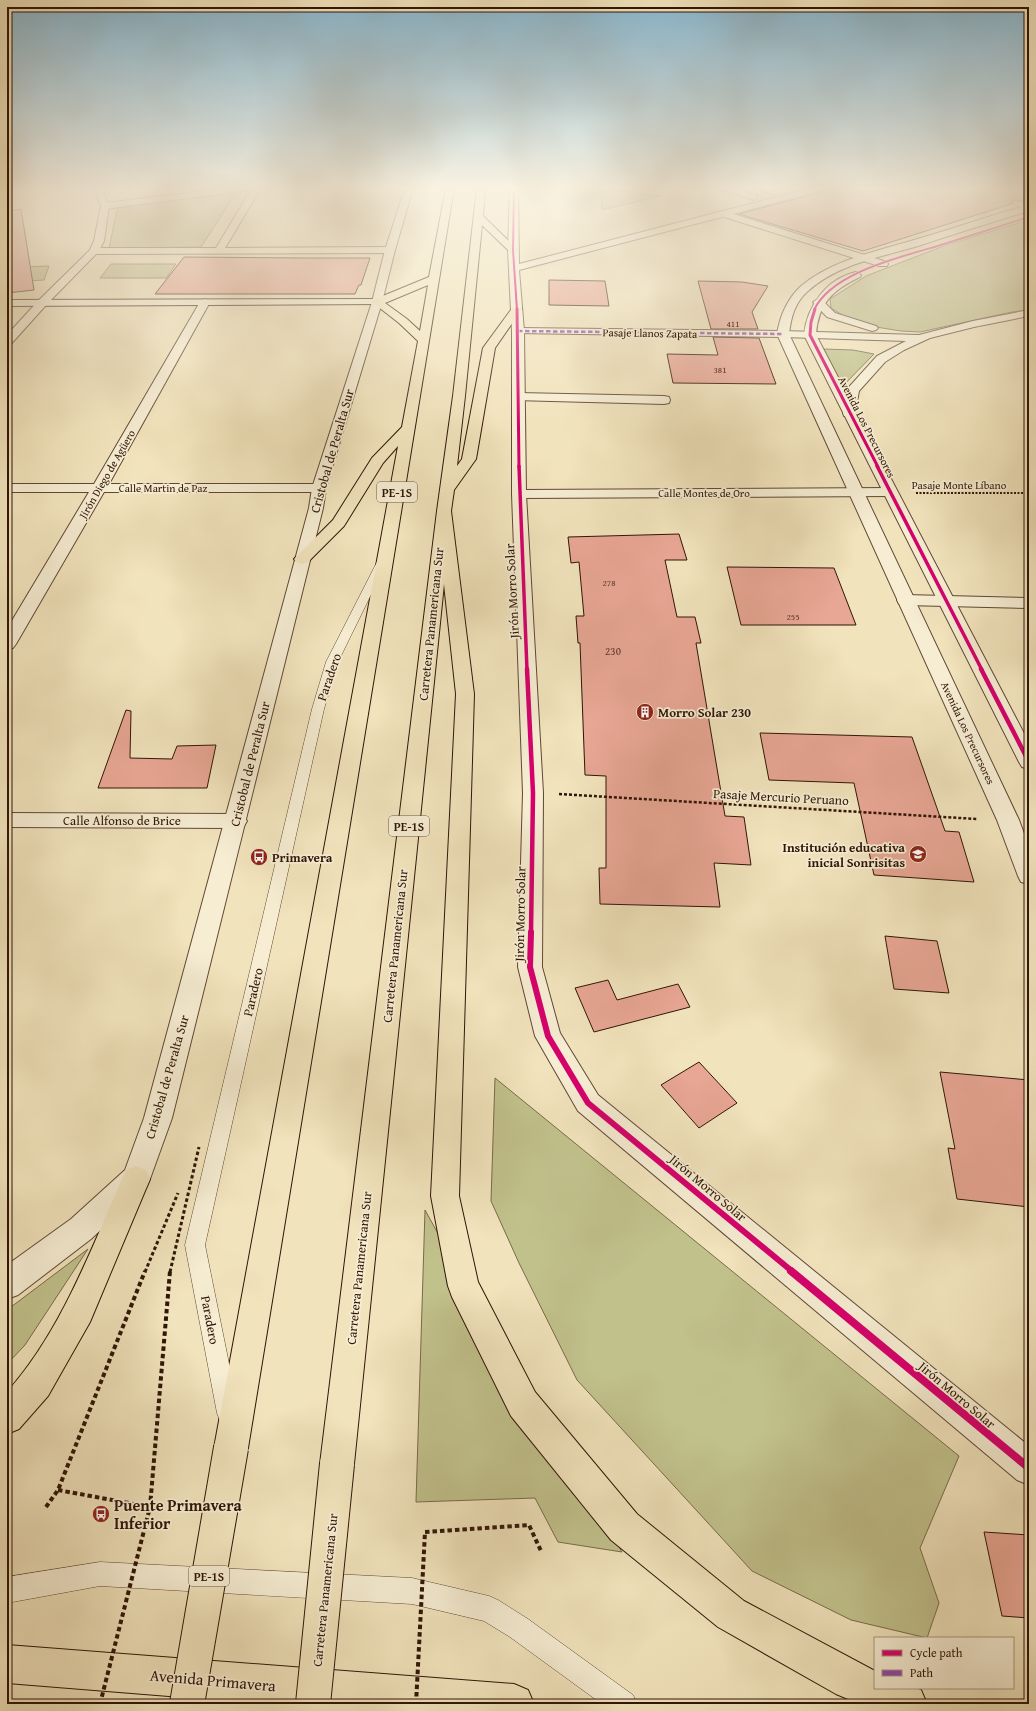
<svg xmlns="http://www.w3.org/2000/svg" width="1036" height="1711" font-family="'Gentium Book Plus',serif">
<rect width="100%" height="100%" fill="#f1e3bc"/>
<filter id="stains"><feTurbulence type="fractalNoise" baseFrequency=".005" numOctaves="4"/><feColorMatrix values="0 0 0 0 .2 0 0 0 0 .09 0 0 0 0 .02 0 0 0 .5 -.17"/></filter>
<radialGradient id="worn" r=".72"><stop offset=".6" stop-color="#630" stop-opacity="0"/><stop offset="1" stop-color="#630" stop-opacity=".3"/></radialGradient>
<!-- green -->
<g fill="#c1c18c" stroke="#786b49">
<polygon points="601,188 606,188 660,196 602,210"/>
<polygon points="238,190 201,247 109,248 118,206"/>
<polygon points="1029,220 1029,310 1012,312 920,332 901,331 876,327 847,318 831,308 830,299 866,276 946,245"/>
<polygon points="111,264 176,264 166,278 100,278"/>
<polygon points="49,266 44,280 14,282 20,267"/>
<polygon points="824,349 853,350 874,354 839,390"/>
<polygon points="495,1078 959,1456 920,1548 939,1603 927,1638 851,1620 752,1571 577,1380 519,1263 491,1201"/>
<polygon points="425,1210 519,1380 622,1552 558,1542 535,1498 416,1502"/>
<polygon points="88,1249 25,1345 7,1364 7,1310"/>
</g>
<!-- building -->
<g fill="#e8a694" stroke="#2f1506">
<polygon points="837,188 1029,188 1029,199 1021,201 1014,200 1011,202 1011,204 863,251 739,214"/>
<polygon points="21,209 34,290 7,293 7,211"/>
<polygon points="184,257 304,258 370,258 361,285 359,285 355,294 155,294"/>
<polygon points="549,280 605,281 609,306 549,305"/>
<polygon points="698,281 742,282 768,286 752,312 758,329 711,329"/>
<polygon points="713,337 759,338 776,384 673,383 667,354 718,355"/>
<polygon points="679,534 687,560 665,560 677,617 695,617 701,643 696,643 725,816 744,817 751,865 714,863 720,907 600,904 599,868 606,868 606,776 585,775 580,643 578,643 576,616 584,616 579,562 571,563 568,537"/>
<polygon points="727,567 834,568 856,625 741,625"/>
<polygon points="126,710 131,711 130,758 172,759 177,746 216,745 207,788 98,788"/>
<polygon points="760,733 912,737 945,831 959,832 974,882 874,875 854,783 769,780"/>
<polygon points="885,936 937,941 949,993 894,989"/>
<polygon points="608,980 617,1000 678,984 690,1007 594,1032 575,988"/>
<polygon points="699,1062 737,1103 699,1128 661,1085"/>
<polygon points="940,1072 1029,1080 1029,1207 957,1199 948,1148 955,1149"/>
<polygon points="984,1532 1029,1535 1029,1618 1002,1616"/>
</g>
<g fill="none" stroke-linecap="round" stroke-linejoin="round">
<defs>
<g id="service">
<polygon points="1015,201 1029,205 1029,209 1013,204 1012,203"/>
<polygon points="382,559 387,562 338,662 324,709 205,1245 239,1413 236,1421 228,1424 220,1421 217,1413 185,1245 312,709 326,662 377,562"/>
<polygon points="100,1562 412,1578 489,1596 498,1600 528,1619 633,1695 637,1704 602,1704 510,1637 484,1621 412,1604 100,1586 7,1603 7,1577"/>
</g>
<polygon id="pedestrian" points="518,328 783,331 787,332 789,334 787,336 783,337 514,333 512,331 514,329"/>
<g id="minor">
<polygon points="228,188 261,188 225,248 390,247 395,250 390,253 94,254 89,251 94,248 216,248 251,190 105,209 101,206 105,203"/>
<polygon points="716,188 731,188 757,195 758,197 754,200"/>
<polygon points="758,188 771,188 777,192 773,195"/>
<polygon points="724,211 887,262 888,264 887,266 879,266 721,216 720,214"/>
<polygon points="205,299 210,302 109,484 319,484 324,485 326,488 324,491 319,492 104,492 16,644 13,648 7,649 7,629 89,492 7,492 7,484 94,484 200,302"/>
<polygon points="818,299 822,300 835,313 876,326 878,328 876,330 872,331 827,317 813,302"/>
<polygon points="1029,310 1029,316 974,327 930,338 904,350 885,362 859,391 855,413 854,416 844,416 843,413 849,387 877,356 906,341 783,337 779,336 777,334 779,332 783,331 919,335 973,321"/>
<polygon points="518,393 664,396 669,397 670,400 669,403 664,404 514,400 512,397 514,394"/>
<polygon points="890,488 895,489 897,492 895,495 890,496 519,498 514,497 512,494 514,491 519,490"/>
<polygon points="905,595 1029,598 1029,608 905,605 899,604 897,600 899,596"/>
<polygon points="7,813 236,814 244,816 247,821 244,826 236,828 7,827"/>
</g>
<g id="tertiary">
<polygon points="93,188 101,188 109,206 104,241 99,251 47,304 11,344 7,345 7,335 39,300 90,250 94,241 101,206"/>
<polygon points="405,188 413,188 395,250 382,302 326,488 323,508 172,1118 150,1179 146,1188 91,1239 18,1295 7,1299 7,1265 71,1219 125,1170 144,1118 309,508 312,488 372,302 385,250"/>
<polygon points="510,188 518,188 519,264 811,188 826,188 825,190 519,270 524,331 526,494 543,793 542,967 560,1033 598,1095 1029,1446 1029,1485 1017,1480 578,1111 535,1036 518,967 523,793 512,494 512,331 508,250"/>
<path d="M1029 205V211C992 222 955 234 918 246 881 257 838 264 808 291 795 302 791 317 789 334L1019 820 1029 847V884L1021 882 1018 876 997 820 777 334C780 316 787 299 801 286 835 258 883 250 924 237 959 227 994 214 1029 205Z"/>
<path d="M856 272 861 275 860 277C832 290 818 304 816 335L1029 743V769L1022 767 1019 762 804 335C807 306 826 279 856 272Z"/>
</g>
<polygon id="secondary" points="377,299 382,302 381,304 7,306 7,300"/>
<g id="primary">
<path d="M136 1166 146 1170 150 1179 90 1322 48 1396 19 1429 7 1434V1392C62 1331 93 1244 126 1170Z"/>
<polygon points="7,1645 514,1684 528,1690 534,1704 268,1704 7,1683"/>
</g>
<g id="motorway">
<path d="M446 188H454L248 1448 243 1460 231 1465 219 1460 214 1448 398 446 383 463 344 526 308 562 302 564 296 562 294 559 333 520 372 458 402 427 418 341 399 323 372 302 373 300 429 277ZM428 285 420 331 407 319 385 303Z"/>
<polygon points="477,188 485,188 483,216 518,250 513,253 510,252 482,225 465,396 457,466 462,459 483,348 513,307 521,307 522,309 495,348 476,459 454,490 451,511 474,694 459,1196 478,1282 535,1392 637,1514 744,1601 875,1671 875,1688 916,1688 921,1690 927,1704 860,1704 836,1694 718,1627 611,1540 511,1416 452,1297 448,1286 431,1196 456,694 444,584 354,1464 349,1476 337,1481 325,1476 320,1464 437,511 453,396"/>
</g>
</defs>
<!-- service casing -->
<use href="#service" stroke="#604834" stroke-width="1"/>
<!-- pedestrian casing -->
<use href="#pedestrian" stroke="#604834" stroke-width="2"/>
<!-- minor casing -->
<use href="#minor" stroke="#604834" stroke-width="2"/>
<!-- tertiary casing -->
<use href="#tertiary" stroke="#604834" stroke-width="2"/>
<!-- secondary casing -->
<use href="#secondary" stroke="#2f1506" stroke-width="2"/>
<!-- primary casing -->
<use href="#primary" stroke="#2f1506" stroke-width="2"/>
<!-- motorway casing -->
<use href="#motorway" stroke="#2f1506" stroke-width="2"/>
<!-- path-far3 -->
<polyline stroke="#2f1506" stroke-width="2" stroke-dasharray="2 1.5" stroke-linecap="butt" points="916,493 1029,493"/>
<!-- path-far2 -->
<polyline stroke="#2f1506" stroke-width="2.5" stroke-dasharray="3 2" stroke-linecap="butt" points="559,794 977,819"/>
<!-- path-far1 -->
<polyline stroke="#2f1506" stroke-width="3" stroke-dasharray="3.5 2.5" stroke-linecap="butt" points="145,1272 178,1193"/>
<!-- path -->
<g stroke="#2f1506" stroke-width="4" stroke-dasharray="4.5 3" stroke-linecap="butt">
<polyline points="58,1490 150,1507"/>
<polyline points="46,1507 58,1490 145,1271"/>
<polyline points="425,1532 529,1525 541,1551"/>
</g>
<!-- service -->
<use href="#service" fill="#f6edd3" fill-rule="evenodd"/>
<!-- pedestrian -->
<use href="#pedestrian" fill="#f6edd3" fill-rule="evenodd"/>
<!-- minor -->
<use href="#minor" fill="#f6edd3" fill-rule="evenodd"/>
<!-- tertiary -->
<use href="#tertiary" fill="#f6edd3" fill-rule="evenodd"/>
<!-- secondary -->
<use href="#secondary" fill="#f6edd3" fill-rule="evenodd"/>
<!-- primary -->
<use href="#primary" fill="#f1e3bc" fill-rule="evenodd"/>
<!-- motorway -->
<use href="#motorway" fill="#f1e3bc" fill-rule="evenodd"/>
<defs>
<g id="motorway-bridge">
<polyline points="187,1704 231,1448"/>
<polyline points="313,1704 337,1464"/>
</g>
</defs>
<!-- motorway-bridge casing -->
<use href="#motorway-bridge" stroke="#2f1506" stroke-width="36" stroke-linecap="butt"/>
<!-- path-bridge-far1 -->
<polyline stroke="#2f1506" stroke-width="3" stroke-dasharray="3.5 2.5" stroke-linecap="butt" points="170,1272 199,1147"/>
<!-- path-bridge -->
<g stroke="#2f1506" stroke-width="4" stroke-dasharray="4.5 3" stroke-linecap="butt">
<polyline points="100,1704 150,1507 170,1271"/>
<polyline points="416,1704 425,1532"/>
</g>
<!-- motorway-bridge -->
<use href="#motorway-bridge" stroke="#f1e3bc" stroke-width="34"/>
<!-- quiet -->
<polyline stroke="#8e44ad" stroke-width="2.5" stroke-dasharray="4.5 2.5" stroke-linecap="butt" points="518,331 783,334"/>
<defs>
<g id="cycleway-far5">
<polyline points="514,188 513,250 517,310"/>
<path d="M814 310C832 271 906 256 944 244 973 235 1001 226 1029 217"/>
</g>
<g id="cycleway-far4">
<polyline points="517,309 519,467"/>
<polyline points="815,309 811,322 810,335 878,467"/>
</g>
<g id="cycleway-far3">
<polyline points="519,466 527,670"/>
<polyline points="877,466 982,670"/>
</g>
<g id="cycleway-far2">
<polyline points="527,669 533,793 531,933"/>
<polyline points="981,669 1029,762"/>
</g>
<polyline id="cycleway-far1" points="531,932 530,967 548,1036 588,1103 793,1272"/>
<polyline id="cycleway" points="791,1271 1029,1468"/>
</defs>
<!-- cycleway-far5 casing -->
<use href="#cycleway-far5" stroke="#f6edd3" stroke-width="3"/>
<!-- cycleway-far4 casing -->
<use href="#cycleway-far4" stroke="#f6edd3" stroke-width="4.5"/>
<!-- cycleway-far3 casing -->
<use href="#cycleway-far3" stroke="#f6edd3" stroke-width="5.5"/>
<!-- cycleway-far2 casing -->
<use href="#cycleway-far2" stroke="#f6edd3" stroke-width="7"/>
<!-- cycleway-far1 casing -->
<use href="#cycleway-far1" stroke="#f6edd3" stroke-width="8"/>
<!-- cycleway casing -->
<use href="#cycleway" stroke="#f6edd3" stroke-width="10"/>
<!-- cycleway-far5 -->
<use href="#cycleway-far5" stroke="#d6006c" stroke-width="2"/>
<!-- cycleway-far4 -->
<use href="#cycleway-far4" stroke="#d6006c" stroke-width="3"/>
<!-- cycleway-far3 -->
<use href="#cycleway-far3" stroke="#d6006c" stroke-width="3.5"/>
<!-- cycleway-far2 -->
<use href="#cycleway-far2" stroke="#d6006c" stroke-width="4.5"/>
<!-- cycleway-far1 -->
<use href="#cycleway-far1" stroke="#d6006c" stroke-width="6"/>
<!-- cycleway -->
<use href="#cycleway" stroke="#d6006c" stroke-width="8"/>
</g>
<!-- sky -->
<linearGradient id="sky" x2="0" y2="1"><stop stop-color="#89b8d1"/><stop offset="0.44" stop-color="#f9f2e1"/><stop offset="1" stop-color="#f9f2e1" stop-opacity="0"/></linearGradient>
<rect width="1036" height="428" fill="url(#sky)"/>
<!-- icons -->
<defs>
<symbol id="building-disc" viewBox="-11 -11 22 22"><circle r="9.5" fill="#8f2418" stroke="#f6edd3"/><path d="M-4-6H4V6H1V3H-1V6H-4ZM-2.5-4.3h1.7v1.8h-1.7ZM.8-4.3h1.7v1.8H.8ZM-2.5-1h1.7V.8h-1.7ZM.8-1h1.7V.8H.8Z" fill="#fff"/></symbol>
<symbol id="school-disc" viewBox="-11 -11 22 22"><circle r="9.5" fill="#8f2418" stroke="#f6edd3"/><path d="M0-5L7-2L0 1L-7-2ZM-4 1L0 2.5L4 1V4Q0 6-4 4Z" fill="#fff"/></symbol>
<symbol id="bus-disc" viewBox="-11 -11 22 22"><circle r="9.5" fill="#8f2418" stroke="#f6edd3"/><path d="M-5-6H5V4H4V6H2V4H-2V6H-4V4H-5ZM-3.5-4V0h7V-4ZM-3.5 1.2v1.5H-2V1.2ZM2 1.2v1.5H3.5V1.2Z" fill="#fff"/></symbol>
</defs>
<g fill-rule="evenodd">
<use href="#building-disc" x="635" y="702" width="20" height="20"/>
<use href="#school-disc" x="908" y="844" width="20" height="20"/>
<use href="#bus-disc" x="249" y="847" width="20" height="20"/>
<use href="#bus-disc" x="91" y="1504" width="20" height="20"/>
</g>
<g text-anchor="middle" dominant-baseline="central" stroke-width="3.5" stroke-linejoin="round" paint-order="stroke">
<!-- far-number labels -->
<g font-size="9" fill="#5d392a">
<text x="733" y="323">411</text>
<text x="720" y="369">381</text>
<text x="609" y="582">278</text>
<text x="793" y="616">255</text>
</g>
<!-- far-street labels -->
<g font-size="11" fill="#2f1506" stroke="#f6edd3">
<text transform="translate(650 333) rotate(1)">Pasaje Llanos Zapata</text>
<text transform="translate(867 427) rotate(63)">Avenida Los Precursores</text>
<text transform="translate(107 474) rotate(-60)">Jirón Diego de Agüero</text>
<text x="959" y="485">Pasaje Monte Líbano</text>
<text x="163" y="488">Calle Martin de Paz</text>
<text x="704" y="493">Calle Montes de Oro</text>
<text transform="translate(968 733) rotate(65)">Avenida Los Precursores</text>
</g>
<!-- number labels -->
<g font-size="11" fill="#5d392a">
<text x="613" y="651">230</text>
</g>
<!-- shield labels -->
<g fill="#f6edd3" stroke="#6b5644" stroke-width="1">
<rect x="377" y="482" width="40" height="20" rx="3"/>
<rect x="389" y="816" width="40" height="20" rx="3"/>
<rect x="189" y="1566" width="40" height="20" rx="3"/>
</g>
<g font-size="12" font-weight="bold" fill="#2f1506">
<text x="397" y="492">PE-1S</text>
<text x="409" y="826">PE-1S</text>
<text x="209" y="1576">PE-1S</text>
</g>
<!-- street labels -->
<g font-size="13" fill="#2f1506" stroke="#f6edd3">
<text transform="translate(332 451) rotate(-74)">Cristobal de Peralta Sur</text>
<text transform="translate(512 591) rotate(-93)">Jirón Morro Solar</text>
<text transform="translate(431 624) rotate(-84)">Carretera Panamericana Sur</text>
<text transform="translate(329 677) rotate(-71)">Paradero</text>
<text transform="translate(250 764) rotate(-76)">Cristobal de Peralta Sur</text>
<text transform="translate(781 797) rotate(3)">Pasaje Mercurio Peruano</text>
<text x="122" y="820">Calle Alfonso de Brice</text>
<text transform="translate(520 914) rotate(-89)">Jirón Morro Solar</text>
<text transform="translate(395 946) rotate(-84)">Carretera Panamericana Sur</text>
<text transform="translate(253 992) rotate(-77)">Paradero</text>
<text transform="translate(167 1077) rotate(-74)">Cristobal de Peralta Sur</text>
<text transform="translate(708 1188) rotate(40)">Jirón Morro Solar</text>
<text transform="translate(359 1268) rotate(-84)">Carretera Panamericana Sur</text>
<text transform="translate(210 1320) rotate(79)">Paradero</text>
<text transform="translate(957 1395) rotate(40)">Jirón Morro Solar</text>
<text transform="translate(325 1590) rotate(-84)">Carretera Panamericana Sur</text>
</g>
<!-- poi labels -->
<g font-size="13" font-weight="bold" fill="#2f1506" stroke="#f6edd3" text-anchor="start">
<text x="658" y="712">Morro Solar 230</text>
<text x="905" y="847" text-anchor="end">Institución educativa<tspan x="905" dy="15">inicial Sonrisitas</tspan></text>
<text x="272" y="857">Primavera</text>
</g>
<!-- near-poi labels -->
<g font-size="16" font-weight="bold" fill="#2f1506" stroke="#f6edd3" text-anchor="start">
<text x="114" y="1505">Puente Primavera<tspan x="114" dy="18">Inferior</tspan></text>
</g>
<!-- near-street labels -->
<g font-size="16" fill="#2f1506" stroke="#f6edd3">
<text transform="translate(213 1680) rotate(5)">Avenida Primavera</text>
</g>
</g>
<!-- margin -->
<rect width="1036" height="1711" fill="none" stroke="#f1e3bc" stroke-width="24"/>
<rect x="8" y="8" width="1020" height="1695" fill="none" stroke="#2f1506" stroke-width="2"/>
<rect x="12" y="12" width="1012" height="1687" fill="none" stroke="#2f1506"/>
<!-- legend -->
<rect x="874" y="1637" width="140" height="52" fill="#f6edd3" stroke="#a69781"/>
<rect x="882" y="1650" width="20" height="6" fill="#d6006c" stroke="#a69781"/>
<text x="910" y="1657" font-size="12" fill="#2f1506">Cycle path</text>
<rect x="882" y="1670" width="20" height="6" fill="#8e44ad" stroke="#a69781"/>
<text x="910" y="1677" font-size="12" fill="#2f1506">Path</text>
<rect width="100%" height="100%" filter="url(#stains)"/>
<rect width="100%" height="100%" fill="url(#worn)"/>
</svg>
